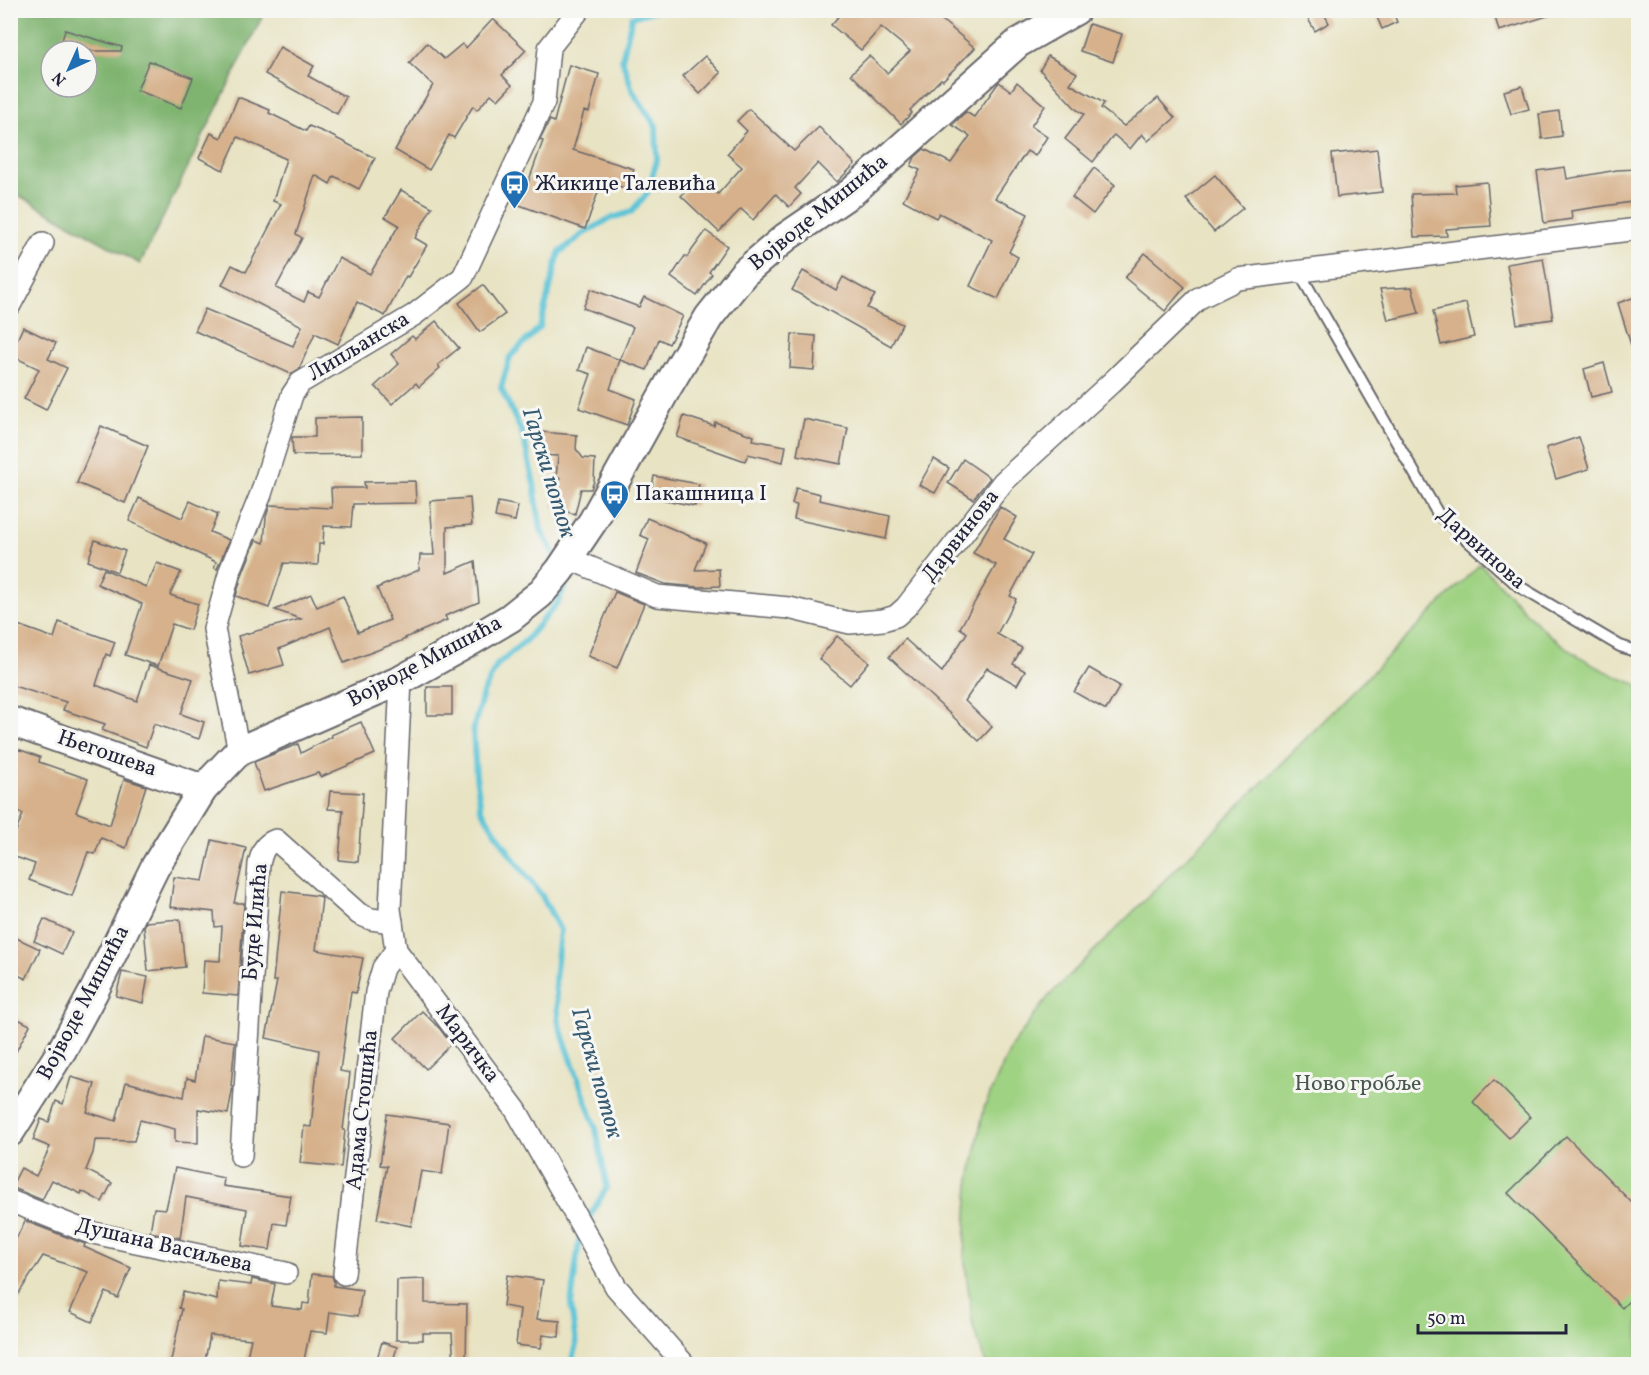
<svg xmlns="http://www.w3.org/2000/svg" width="1649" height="1375" font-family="Vollkorn,serif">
<rect width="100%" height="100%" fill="#f6f6f2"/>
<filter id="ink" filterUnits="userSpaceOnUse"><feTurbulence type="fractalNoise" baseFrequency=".0167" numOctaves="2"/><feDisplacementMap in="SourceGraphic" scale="12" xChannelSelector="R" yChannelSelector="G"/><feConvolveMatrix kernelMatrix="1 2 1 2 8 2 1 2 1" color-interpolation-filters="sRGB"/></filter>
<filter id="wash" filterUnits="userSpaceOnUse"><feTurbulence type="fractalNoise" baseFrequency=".008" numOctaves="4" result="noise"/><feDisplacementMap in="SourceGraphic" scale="24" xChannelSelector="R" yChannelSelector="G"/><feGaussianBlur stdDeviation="1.35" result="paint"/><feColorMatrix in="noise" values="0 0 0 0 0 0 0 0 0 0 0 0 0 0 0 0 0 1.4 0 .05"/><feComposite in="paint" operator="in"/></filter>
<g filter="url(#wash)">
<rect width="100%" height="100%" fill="#e8e3c3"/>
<!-- green -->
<path fill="#9fd282" stroke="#607a5e" stroke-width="1.5" d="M1480 564C1505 589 1533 623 1560 643 1584 661 1610 675 1638 685V1364H986L973 1327 964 1254 969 1185 984 1108 1011 1047 1048 997Z"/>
<!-- forest -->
<path fill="#7fb470" stroke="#506b56" stroke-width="1.5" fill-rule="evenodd" d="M11 11H265L140 264 11 191ZM51 51H87V87H51Z"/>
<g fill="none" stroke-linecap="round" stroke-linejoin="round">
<!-- stream -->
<g stroke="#5ac3d6" stroke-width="6">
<polyline points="557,560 541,530 534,484 523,435 501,388 510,357 540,327 559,253 583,234 609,219 631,212 647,194 657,160 656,126 633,92 622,59 632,17 656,10"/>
<polyline points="567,580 558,602 526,640 497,665 483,693 473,730 476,776 481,809 510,854 542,896 560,930 555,981 559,1025 596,1129 607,1187 586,1223"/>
<polyline points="571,1364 576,1344 571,1305 580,1235"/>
</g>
</g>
<g id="blocks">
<!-- building -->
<g fill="#d6b18b">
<polygon points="844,10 930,10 975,48 943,80 941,79 910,110 912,113 901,124 851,74 869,56 887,73 910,51 881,27 861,50 831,25"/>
<polygon points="1303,10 1322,10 1329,23 1315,31"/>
<polygon points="1374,10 1392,10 1397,22 1382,29"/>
<polygon points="1493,10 1554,10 1554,14 1499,31"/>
<polygon points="493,19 526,50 502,75 512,85 498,100 491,94 477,110 473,106 454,138 449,135 429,170 395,150 433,85 409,63 427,43 444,59 462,44 466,48"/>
<polygon points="1089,24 1122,34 1113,62 1080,51"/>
<polygon points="65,30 122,47 121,51 59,51"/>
<polygon points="280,47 314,66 308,76 346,97 337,114 265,74"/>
<polygon points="705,56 721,73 700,94 683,76"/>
<polygon points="1048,56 1077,73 1070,84 1104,103 1101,108 1124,126 1158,98 1175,118 1148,141 1142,134 1130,149 1114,135 1093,162 1065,139 1084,114 1077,110 1040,70"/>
<polygon points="149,61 193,78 181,108 137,90"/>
<polygon points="569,65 599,74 589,112 584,111 573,150 634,169 628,189 602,181 585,229 514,203 521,181 528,183 543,141 540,140 550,120 554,122"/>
<polygon points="999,82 1011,91 1017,82 1045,106 1031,126 1047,137 1035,156 1027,151 995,198 1028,214 1009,252 1018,257 998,299 970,286 992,240 939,213 936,218 903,200 920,170 911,166 915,157 924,149 951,163 970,136 952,125 966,112 974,117"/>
<polygon points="1522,86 1529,109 1511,114 1504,91"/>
<polygon points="238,97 270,110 269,113 306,131 309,126 328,134 375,158 359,189 334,176 330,184 315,175 296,234 302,238 276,288 304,302 308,292 319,297 339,258 370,274 399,225 385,217 401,190 432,207 415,238 427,245 408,277 406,276 385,316 357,302 338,344 315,333 299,369 291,374 195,331 205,309 293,346 302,326 222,285 232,265 246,272 281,204 273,201 286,159 238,137 223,170 199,158 211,133 221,138"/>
<polygon points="749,109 794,151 819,127 855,164 837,182 818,163 795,188 801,194 789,207 776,194 753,220 741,209 719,232 681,196 700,177 718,194 742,167 727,154 747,131 737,121"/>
<polygon points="1559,111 1562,136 1542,139 1539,114"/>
<polygon points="1377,149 1382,192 1337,197 1332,154"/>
<polygon points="1565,167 1567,179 1617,170 1638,169 1638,201 1571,211 1572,219 1544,223 1537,171"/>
<polygon points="1094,168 1115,185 1093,214 1072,197"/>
<polygon points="1215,175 1243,208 1214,232 1186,199"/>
<polygon points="1487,182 1491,226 1446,229 1447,236 1414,237 1411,194 1456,193 1455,185"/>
<polygon points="706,231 727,246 709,272 712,274 697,296 671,277 685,256 687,257"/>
<polygon points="1145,253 1185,287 1165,311 1125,278"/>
<polygon points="1543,258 1553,319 1517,324 1507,264"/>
<polygon points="803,271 836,290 843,277 875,295 867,308 902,324 891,346 792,290"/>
<polygon points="483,285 505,314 480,332 459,303"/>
<polygon points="1412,287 1419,313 1388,320 1380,289"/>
<polygon points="591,289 639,307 644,297 683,316 669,344 659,339 647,370 620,360 633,327 583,308"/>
<polygon points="1638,296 1638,357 1635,358 1618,303"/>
<polygon points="1466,303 1474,337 1441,345 1433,311"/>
<polygon points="436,321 459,348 438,365 440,368 419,387 416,383 392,404 375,386 399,364 391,354 412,336 415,339"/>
<polygon points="23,327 56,343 48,359 67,368 46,410 24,399 39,369 10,355"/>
<polygon points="792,334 816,336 814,370 790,368"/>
<polygon points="586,347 620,360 610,389 636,399 627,425 579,408 591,374 579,370"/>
<polygon points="1604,363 1612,392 1591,397 1584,369"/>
<polygon points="684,416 714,426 715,422 754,436 753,440 786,446 783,462 748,454 745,461 677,437"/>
<polygon points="362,417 362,454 293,455 292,437 315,437 315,418"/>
<polygon points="804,419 848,428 841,464 797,455"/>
<polygon points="101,426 148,446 125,503 77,483"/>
<polygon points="540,432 577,435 576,449 583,458 595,459 594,481 591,489 581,489 575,514 553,508 560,478 556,478 558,456 538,455"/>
<polygon points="1579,437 1589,469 1556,479 1546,448"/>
<polygon points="934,459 949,468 935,493 919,485"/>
<polygon points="963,459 990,478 973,499 948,483"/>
<polygon points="654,476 699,484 695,506 650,497"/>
<polygon points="415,481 416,503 353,504 351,527 324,526 323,544 319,544 318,565 284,563 269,608 236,596 242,575 256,540 264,543 266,517 270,505 332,508 331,488 365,488 364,482"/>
<polygon points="796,488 820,494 819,500 890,516 886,539 794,519 797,505 792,504"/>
<polygon points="139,498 182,518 190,501 218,514 210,532 229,540 217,569 214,568 216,562 129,521"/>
<polygon points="470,498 472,525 447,527 447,573 475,561 479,602 445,616 447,620 405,638 406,639 344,663 330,627 279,649 284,665 249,675 238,636 301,619 275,610 311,594 317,607 343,596 358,632 390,620 377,588 419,570 420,555 434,555 430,501"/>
<polygon points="498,502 518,506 515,521 495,517"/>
<polygon points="1000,507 1017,517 1004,539 1032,554 1010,596 1016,599 997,634 1022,648 1013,664 1025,671 1017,685 987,668 965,701 992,727 979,741 889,657 905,639 942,672 967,633 960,628 996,565 973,553"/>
<polygon points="647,518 706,543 695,570 719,569 720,586 698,587 665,584 636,573 649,539 640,535"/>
<polygon points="95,540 125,551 117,572 88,561"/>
<polygon points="157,563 181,572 170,595 198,604 190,630 172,624 158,666 125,655 142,604 97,584 104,569 146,587"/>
<polygon points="615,592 644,604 617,668 588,656"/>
<polygon points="59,622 115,642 110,656 106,654 96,685 137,701 149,665 193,679 181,714 204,722 199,739 154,724 146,747 102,730 105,724 63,710 66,702 10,685 10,636 15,624 54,638"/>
<polygon points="837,636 869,662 850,685 819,659"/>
<polygon points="1089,668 1120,686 1106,710 1074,692"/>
<rect x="427" y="687" width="25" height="28"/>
<polygon points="361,722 375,754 321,777 318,773 264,791 254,762 298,744 301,753 332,737 331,735"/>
<polygon points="18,749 40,757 39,762 88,779 76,812 110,825 124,779 146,786 126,848 101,838 95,854 88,852 72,896 29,880 35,864 10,855 10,846 23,814 10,809 10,772"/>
<polygon points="330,791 363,793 358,862 339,860 343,810 328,809"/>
<polygon points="212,840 246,848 234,903 244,903 238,996 202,993 204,960 220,961 222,926 215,927 214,912 170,907 174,877 203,881"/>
<polygon points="282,891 319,896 322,898 316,950 363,958 356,993 351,992 340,1071 350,1073 343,1130 345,1130 341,1167 300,1163 304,1126 311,1127 319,1050 266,1038 277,981 273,981"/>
<polygon points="44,919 72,932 62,954 34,941"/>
<polygon points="180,919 185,967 148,971 144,927 146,922"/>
<polygon points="10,935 40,949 26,979 10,971"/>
<polygon points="122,972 148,977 143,1003 116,996"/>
<polygon points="422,1011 440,1029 451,1044 426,1069 395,1038"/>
<polygon points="10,1015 30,1025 10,1063"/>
<polygon points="202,1036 235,1042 231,1086 233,1086 228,1114 198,1109 198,1143 175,1142 175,1129 140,1120 134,1141 95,1140 93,1153 86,1170 112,1183 102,1202 82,1191 81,1194 52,1180 42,1200 11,1187 21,1168 36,1176 50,1147 33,1140 41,1119 49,1122 56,1101 63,1104 71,1077 95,1084 87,1112 116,1121 126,1082 184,1097 187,1078 195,1080"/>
<polygon points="1494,1080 1530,1117 1509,1138 1473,1102"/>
<polygon points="387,1114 449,1123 442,1174 421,1171 411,1226 377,1219 387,1166 380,1165"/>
<polygon points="1566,1136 1638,1209 1638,1292 1622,1308 1508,1193"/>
<polygon points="175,1168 224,1178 223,1186 291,1196 286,1225 274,1223 270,1250 242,1246 247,1209 186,1197 180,1238 150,1232 154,1208 166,1209"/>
<polygon points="25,1221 85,1244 84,1247 131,1268 118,1298 106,1292 92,1322 70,1312 88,1272 43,1256 10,1307 10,1236 16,1239"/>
<polygon points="312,1274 332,1276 334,1282 334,1286 362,1290 358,1316 330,1312 327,1333 310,1331 303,1365 245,1365 251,1339 210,1335 204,1365 170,1365 182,1309 179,1308 183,1292 217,1300 218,1281 251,1285 252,1279 275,1284 271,1306 302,1310 303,1303 309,1304"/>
<polygon points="507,1275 543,1280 537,1319 560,1321 559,1337 543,1335 541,1348 516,1345 520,1309 503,1306"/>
<polygon points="425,1279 425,1303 467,1304 466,1365 454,1365 452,1333 423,1333 423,1340 396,1340 397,1280"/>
<polygon points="382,1342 397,1347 392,1365 375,1365"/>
</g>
</g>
</g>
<g filter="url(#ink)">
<use href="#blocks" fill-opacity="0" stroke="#67666b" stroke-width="1.5"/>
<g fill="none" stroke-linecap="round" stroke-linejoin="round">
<defs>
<polyline id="lane" points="1299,272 1438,514 1520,587 1620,646 1638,652"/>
<g id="street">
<polyline points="10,305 43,243"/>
<polyline points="568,558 657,596 789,608 850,623 883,620 896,616 906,607 1003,482 1111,383 1199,298 1238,279 1638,229"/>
<polyline points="401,680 390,909 396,950 516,1110 616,1287 684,1364"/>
<polyline points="239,751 214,629 230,571 261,494 292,395 300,383 414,315 463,277 544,102 549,48 579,10"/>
<path d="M241 1156 259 864C262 852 264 844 276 840L359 914 371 919 392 922"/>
<polyline points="10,1201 88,1232 286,1273"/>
<polyline points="344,1274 376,992 383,968 396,950"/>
</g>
<g id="secondary">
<polyline points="10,721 203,789"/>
<polyline points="10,1132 62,1050 94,991 155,867 203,789 239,751 401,680 466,644 510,618 540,594 560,570 593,521 668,386 709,317 744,273 786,237 852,192 1018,43 1076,10"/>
</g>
</defs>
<!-- lane casing -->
<use href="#lane" stroke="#67666b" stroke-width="14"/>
<!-- street casing -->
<use href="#street" stroke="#67666b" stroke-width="24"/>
<!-- secondary casing -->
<use href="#secondary" stroke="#67666b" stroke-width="32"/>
<!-- lane -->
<use href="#lane" stroke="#fff" stroke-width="10"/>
<!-- street -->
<use href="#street" stroke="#fff" stroke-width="21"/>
<!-- secondary -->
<use href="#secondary" stroke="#fff" stroke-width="28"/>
</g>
</g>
<!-- icons -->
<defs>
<symbol id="bus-pin" viewBox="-11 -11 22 30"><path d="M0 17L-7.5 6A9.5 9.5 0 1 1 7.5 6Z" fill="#1f6fb2" stroke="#f6f6f2"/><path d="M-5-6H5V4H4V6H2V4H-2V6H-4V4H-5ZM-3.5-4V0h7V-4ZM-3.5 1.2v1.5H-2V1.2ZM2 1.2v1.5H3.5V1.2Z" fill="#fff"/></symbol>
</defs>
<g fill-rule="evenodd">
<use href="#bus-pin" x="498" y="168" width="33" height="45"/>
<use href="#bus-pin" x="598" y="478" width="33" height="45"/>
</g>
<g text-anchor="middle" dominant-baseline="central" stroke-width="6" stroke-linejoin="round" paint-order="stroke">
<!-- poi labels -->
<g font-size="22" fill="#22223b" stroke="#f6f6f2" text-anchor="start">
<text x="535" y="184">Жикице Талевића</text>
<text x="635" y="494">Пакашница I</text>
</g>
<!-- street labels -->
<g font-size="22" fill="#22223b" stroke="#f6f6f2">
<text transform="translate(819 213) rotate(-39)">Војводе Мишића</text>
<text transform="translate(359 347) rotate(-31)">Липљанска</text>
<text transform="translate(961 536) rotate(-52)">Дарвинова</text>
<text transform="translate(1481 549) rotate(42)">Дарвинова</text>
<text transform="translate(425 662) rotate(-28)">Војводе Мишића</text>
<text transform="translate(107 754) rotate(19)">Његошева</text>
<text transform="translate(256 922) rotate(-85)">Буде Илића</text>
<text transform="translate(84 1003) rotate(-62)">Војводе Мишића</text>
<text transform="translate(467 1044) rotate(53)">Маричка</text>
<text transform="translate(363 1110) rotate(-84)">Адама Стошића</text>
<text transform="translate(164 1246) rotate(13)">Душана Васиљева</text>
</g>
<!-- park labels -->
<g font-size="22" fill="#485750" stroke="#f6f6f2">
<text x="1358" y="1084">Ново гробље</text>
</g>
<!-- water labels -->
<g font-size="24" font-style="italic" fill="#365a71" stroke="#f6f6f2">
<text transform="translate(548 473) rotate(73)">Гарски поток</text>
<text transform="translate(596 1073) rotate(74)">Гарски поток</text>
</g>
</g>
<!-- margin -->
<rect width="1649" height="1375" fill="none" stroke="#f6f6f2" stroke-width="36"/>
<!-- north arrow -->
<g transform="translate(69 69) rotate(225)"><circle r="28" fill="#f6f6f2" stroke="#a1a1a9" stroke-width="1.5"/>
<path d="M0-4.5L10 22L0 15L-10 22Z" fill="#1f6fb2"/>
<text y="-9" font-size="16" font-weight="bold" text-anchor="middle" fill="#22223b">N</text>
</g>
<!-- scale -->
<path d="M1418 1324v9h148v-9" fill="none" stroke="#22223b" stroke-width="3"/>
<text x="1427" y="1324" font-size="18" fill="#22223b" stroke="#f6f6f2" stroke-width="4.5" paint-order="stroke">50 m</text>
</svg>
